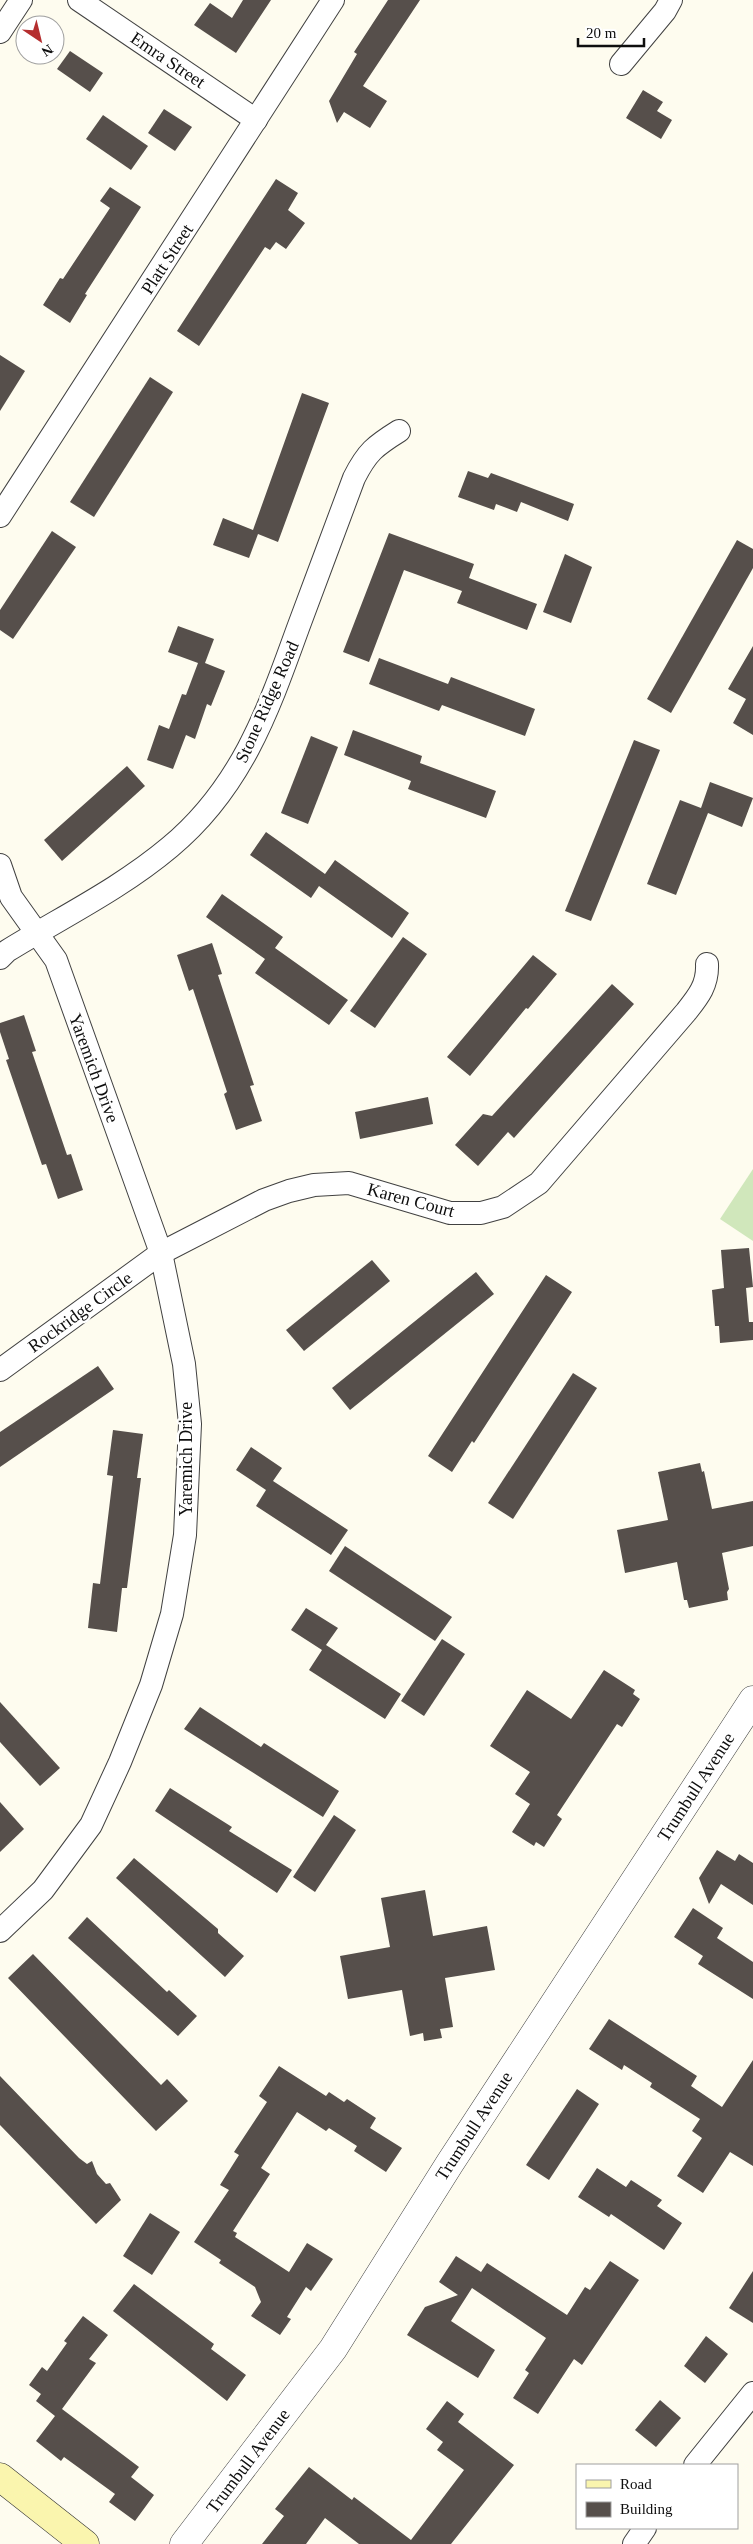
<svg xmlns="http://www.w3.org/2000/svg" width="753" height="2544" font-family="Georgia,serif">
<rect width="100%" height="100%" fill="#fefcef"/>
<!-- green -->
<polygon fill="#d0e7bb" points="753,1169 753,1241 720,1219"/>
<!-- building -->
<g fill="#564f4b">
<polygon points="243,0 271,0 236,53 194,25 210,3 232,18"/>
<polygon points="388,0 420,0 363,86 387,101 370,128 344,112 337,123 329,101 357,54 354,52"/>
<polygon points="70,51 103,73 90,92 57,69"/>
<polygon points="643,90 663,102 657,111 672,120 661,139 626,118"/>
<polygon points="164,109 192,127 175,151 148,133"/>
<polygon points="103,115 148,146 131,170 86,139"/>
<polygon points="276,179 298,193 288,210 305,223 286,249 276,242 270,250 265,247 199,346 177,331"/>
<polygon points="110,187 141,207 85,294 87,295 70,323 43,305 60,278 63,279 110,208 100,201"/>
<polygon points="0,355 25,371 0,411"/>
<polygon points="150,377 173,392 94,517 70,502"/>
<polygon points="302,393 329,403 278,542 258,534 249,558 213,545 223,518 253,530"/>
<polygon points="468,471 488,478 491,473 574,504 568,521 521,502 517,512 496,504 494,510 458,497"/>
<polygon points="52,531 76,547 13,639 0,630 0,610"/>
<polygon points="389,533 474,564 469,578 537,604 527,630 457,603 462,591 404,570 369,662 343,652"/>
<polygon points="737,540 753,549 753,568 671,713 647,699"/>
<polygon points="565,554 592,567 571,623 543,612"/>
<polygon points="178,626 214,639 205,663 225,671 211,706 207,704 195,739 186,735 173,769 147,760 159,725 169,729 182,694 186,695 198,663 168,652"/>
<polygon points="753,646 753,735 733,723 746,699 728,689"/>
<polygon points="379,658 448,684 451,677 535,709 525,736 442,705 439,711 369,684"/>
<polygon points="353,730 422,756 420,763 496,791 486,818 408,789 411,781 344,755"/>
<polygon points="311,736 338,747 308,824 281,813"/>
<polygon points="634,740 660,750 591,921 565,911"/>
<polygon points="127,766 145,786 62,861 44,840"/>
<polygon points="710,782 753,798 742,827 708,813 676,895 647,884 680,800 701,808"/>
<polygon points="266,832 325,874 335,860 409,913 392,938 319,886 311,898 250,855"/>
<polygon points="222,894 283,937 275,948 348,1000 329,1025 255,973 265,959 206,917"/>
<polygon points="403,937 427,954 375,1028 350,1011"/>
<polygon points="212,943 222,974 218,975 254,1085 250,1086 262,1121 236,1130 224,1094 227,1092 193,989 189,991 177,955"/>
<polygon points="533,955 557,974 528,1009 526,1008 470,1076 447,1057"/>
<polygon points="612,984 634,1004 514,1138 508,1132 478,1166 455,1145 483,1114 492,1116"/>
<polygon points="24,1015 36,1051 32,1052 67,1155 71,1154 83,1190 58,1199 46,1164 42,1165 6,1060 9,1059 0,1032 0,1023"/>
<polygon points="428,1097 433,1124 360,1139 355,1112"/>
<polygon points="749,1248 753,1287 746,1288 749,1322 753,1322 753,1340 720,1343 719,1326 715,1326 712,1290 724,1288 721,1250"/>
<polygon points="372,1260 390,1281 304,1351 286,1330"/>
<polygon points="476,1272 494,1294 350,1410 332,1388"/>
<polygon points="546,1275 572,1292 474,1443 472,1441 452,1472 428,1456"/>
<polygon points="98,1366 114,1389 0,1467 0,1432"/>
<polygon points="573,1373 597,1388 513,1519 488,1503"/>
<polygon points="113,1430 143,1434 137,1478 141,1478 127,1588 122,1588 117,1632 88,1628 93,1583 100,1584 113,1476 107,1475"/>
<polygon points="251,1447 282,1468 273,1481 348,1530 331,1555 256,1506 266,1490 236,1470"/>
<polygon points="700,1463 702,1472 704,1471 712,1509 753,1501 753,1546 722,1553 729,1589 727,1592 728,1600 689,1608 687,1600 684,1600 677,1562 625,1573 617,1530 668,1520 658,1472"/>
<polygon points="345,1546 452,1617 435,1641 329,1571"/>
<polygon points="306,1608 338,1628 326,1645 401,1694 385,1719 309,1670 322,1650 291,1630"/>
<polygon points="442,1639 465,1654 424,1716 401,1701"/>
<polygon points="604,1670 635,1690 633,1694 640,1699 622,1727 617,1724 557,1815 562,1819 544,1847 536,1842 534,1846 512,1832 530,1804 515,1794 530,1772 490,1746 527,1690 571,1719"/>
<polygon points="0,1702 60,1768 40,1786 0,1742"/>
<polygon points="200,1707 261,1747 264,1743 339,1791 323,1817 184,1729"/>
<polygon points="170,1788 232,1827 229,1831 292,1870 277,1893 155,1811"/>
<polygon points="0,1802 24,1829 0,1852"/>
<polygon points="334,1815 356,1830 315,1892 293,1877"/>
<polygon points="717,1850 735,1861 739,1854 753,1863 753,1905 721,1884 709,1904 699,1878"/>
<polygon points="134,1858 218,1929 218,1933 244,1956 225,1977 116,1878"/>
<polygon points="425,1890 433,1936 487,1926 495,1970 445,1978 453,2027 440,2029 442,2038 424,2041 423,2033 410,2036 402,1990 348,1999 340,1956 390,1947 381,1898"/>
<polygon points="693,1908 723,1928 717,1938 753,1962 753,1999 698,1964 703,1956 674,1937"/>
<polygon points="87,1917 167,1992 169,1990 197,2016 178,2036 68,1938"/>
<polygon points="33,1954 161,2085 167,2079 188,2101 156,2131 8,1978"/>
<polygon points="609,2019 697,2076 691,2086 722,2107 753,2060 753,2166 730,2152 703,2193 677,2176 702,2138 692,2131 700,2119 650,2087 652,2083 624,2065 622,2070 589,2049"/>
<polygon points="279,2066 326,2096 329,2092 344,2102 347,2099 376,2118 370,2128 402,2148 386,2172 354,2151 357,2146 329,2128 326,2131 297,2112 261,2168 270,2174 233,2231 237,2233 235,2237 289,2272 307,2243 333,2259 311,2291 306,2287 287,2317 291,2319 280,2335 251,2316 261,2302 255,2287 219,2263 221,2260 194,2242 229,2190 220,2185 239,2155 234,2152 267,2102 259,2096"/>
<polygon points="0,2076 79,2158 87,2164 92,2161 97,2174 106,2184 110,2183 121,2200 96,2224 0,2125"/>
<polygon points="577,2089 599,2104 549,2180 526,2165"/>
<polygon points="597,2168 626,2187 631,2180 662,2200 657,2206 682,2223 664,2250 611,2214 609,2217 578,2197"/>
<polygon points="150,2213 180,2232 152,2275 123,2256"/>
<polygon points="456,2256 481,2272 487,2263 567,2315 585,2287 590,2290 610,2261 639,2280 582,2365 574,2359 538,2414 513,2398 529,2373 525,2370 546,2338 472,2288 451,2321 495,2350 478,2378 407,2335 425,2307 458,2295 439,2282"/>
<polygon points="753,2271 753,2323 729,2308"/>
<polygon points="134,2284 214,2344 211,2349 246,2375 227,2401 113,2311"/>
<polygon points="83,2316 108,2335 89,2359 96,2363 62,2409 139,2467 131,2477 154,2495 135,2521 109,2502 115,2494 64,2457 61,2461 36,2441 55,2416 36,2401 41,2394 29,2385 42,2367 47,2371 67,2343 64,2341"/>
<polygon points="706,2336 728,2354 705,2383 684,2366"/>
<polygon points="660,2400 681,2418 656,2447 635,2430"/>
<polygon points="447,2401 464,2414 458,2422 514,2465 451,2544 359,2544 325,2518 306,2544 262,2544 284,2516 275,2509 309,2467 352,2500 354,2497 411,2540 464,2470 437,2450 443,2442 426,2429"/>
</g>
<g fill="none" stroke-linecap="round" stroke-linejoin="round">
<defs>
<g id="minor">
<polyline points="79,0 256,120"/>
<polyline points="0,32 21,0"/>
<polyline points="621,64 665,11 671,0"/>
<polyline points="0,516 333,0"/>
<polyline points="0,865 11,897 56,960 161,1253 184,1364 190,1424 185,1535 172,1614 151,1685 120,1762 91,1825 43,1890 0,1931"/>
<path d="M0 958 7 951C62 917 120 889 170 847 241 788 268 711 298 628 317 578 335 528 354 478 367 452 375 446 399 431"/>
<path d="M0 1370 161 1253 264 1200 289 1191 314 1185 349 1183 450 1213H481L503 1207 539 1183 686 1012C698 997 708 985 707 964"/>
<polyline points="695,2465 753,2393"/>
<polyline points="634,2544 645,2528"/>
</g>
<polyline id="tertiary" points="184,2544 333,2349 450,2163 753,1700"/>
<polyline id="secondary" points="0,2477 85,2544"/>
</defs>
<!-- minor casing -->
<use href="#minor" stroke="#414141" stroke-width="24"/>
<!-- tertiary casing -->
<use href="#tertiary" stroke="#414141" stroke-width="29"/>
<!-- secondary casing -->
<use href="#secondary" stroke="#303030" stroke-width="29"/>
<!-- minor -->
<use href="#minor" stroke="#fff" stroke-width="22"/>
<!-- tertiary -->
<use href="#tertiary" stroke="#fff" stroke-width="28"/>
<!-- secondary -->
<use href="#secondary" stroke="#faf5ae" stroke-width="28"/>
</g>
<g text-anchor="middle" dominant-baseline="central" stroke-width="5" stroke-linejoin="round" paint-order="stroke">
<!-- street labels -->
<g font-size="18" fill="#0e0e0e" stroke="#fff">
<text transform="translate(168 60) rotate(34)">Emra Street</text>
<text transform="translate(167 259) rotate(-57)">Platt Street</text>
<text transform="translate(267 702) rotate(-66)">Stone Ridge Road</text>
<text transform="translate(94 1068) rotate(70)">Yaremich Drive</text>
<text transform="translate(411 1200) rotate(15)">Karen Court</text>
<text transform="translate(80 1312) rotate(-36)">Rockridge Circle</text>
<text transform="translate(186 1459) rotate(-90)">Yaremich Drive</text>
<text transform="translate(696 1787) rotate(-57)">Trumbull Avenue</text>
<text transform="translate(474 2126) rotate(-57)">Trumbull Avenue</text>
<text transform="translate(248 2461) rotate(-53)">Trumbull Avenue</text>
</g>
</g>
<!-- legend -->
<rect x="576" y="2464" width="162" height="65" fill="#ffffff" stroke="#9f9f9f"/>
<rect x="586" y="2480" width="25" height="8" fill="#faf5ae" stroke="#9f9f9f"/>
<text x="620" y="2489" font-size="15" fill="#0e0e0e">Road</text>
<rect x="586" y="2502" width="25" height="15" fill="#564f4b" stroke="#9f9f9f"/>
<text x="620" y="2514" font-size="15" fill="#0e0e0e">Building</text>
<!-- north arrow -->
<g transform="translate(40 40) rotate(145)"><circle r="24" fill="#ffffff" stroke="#9f9f9f"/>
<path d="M0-4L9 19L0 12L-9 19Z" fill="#b52e2f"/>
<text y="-8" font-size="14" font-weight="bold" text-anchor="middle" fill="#0e0e0e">N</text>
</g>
<!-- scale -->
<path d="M578 38v8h66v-8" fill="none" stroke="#0e0e0e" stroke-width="2.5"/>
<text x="586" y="38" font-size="15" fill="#0e0e0e" stroke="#ffffff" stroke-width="4" paint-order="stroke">20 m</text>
</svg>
